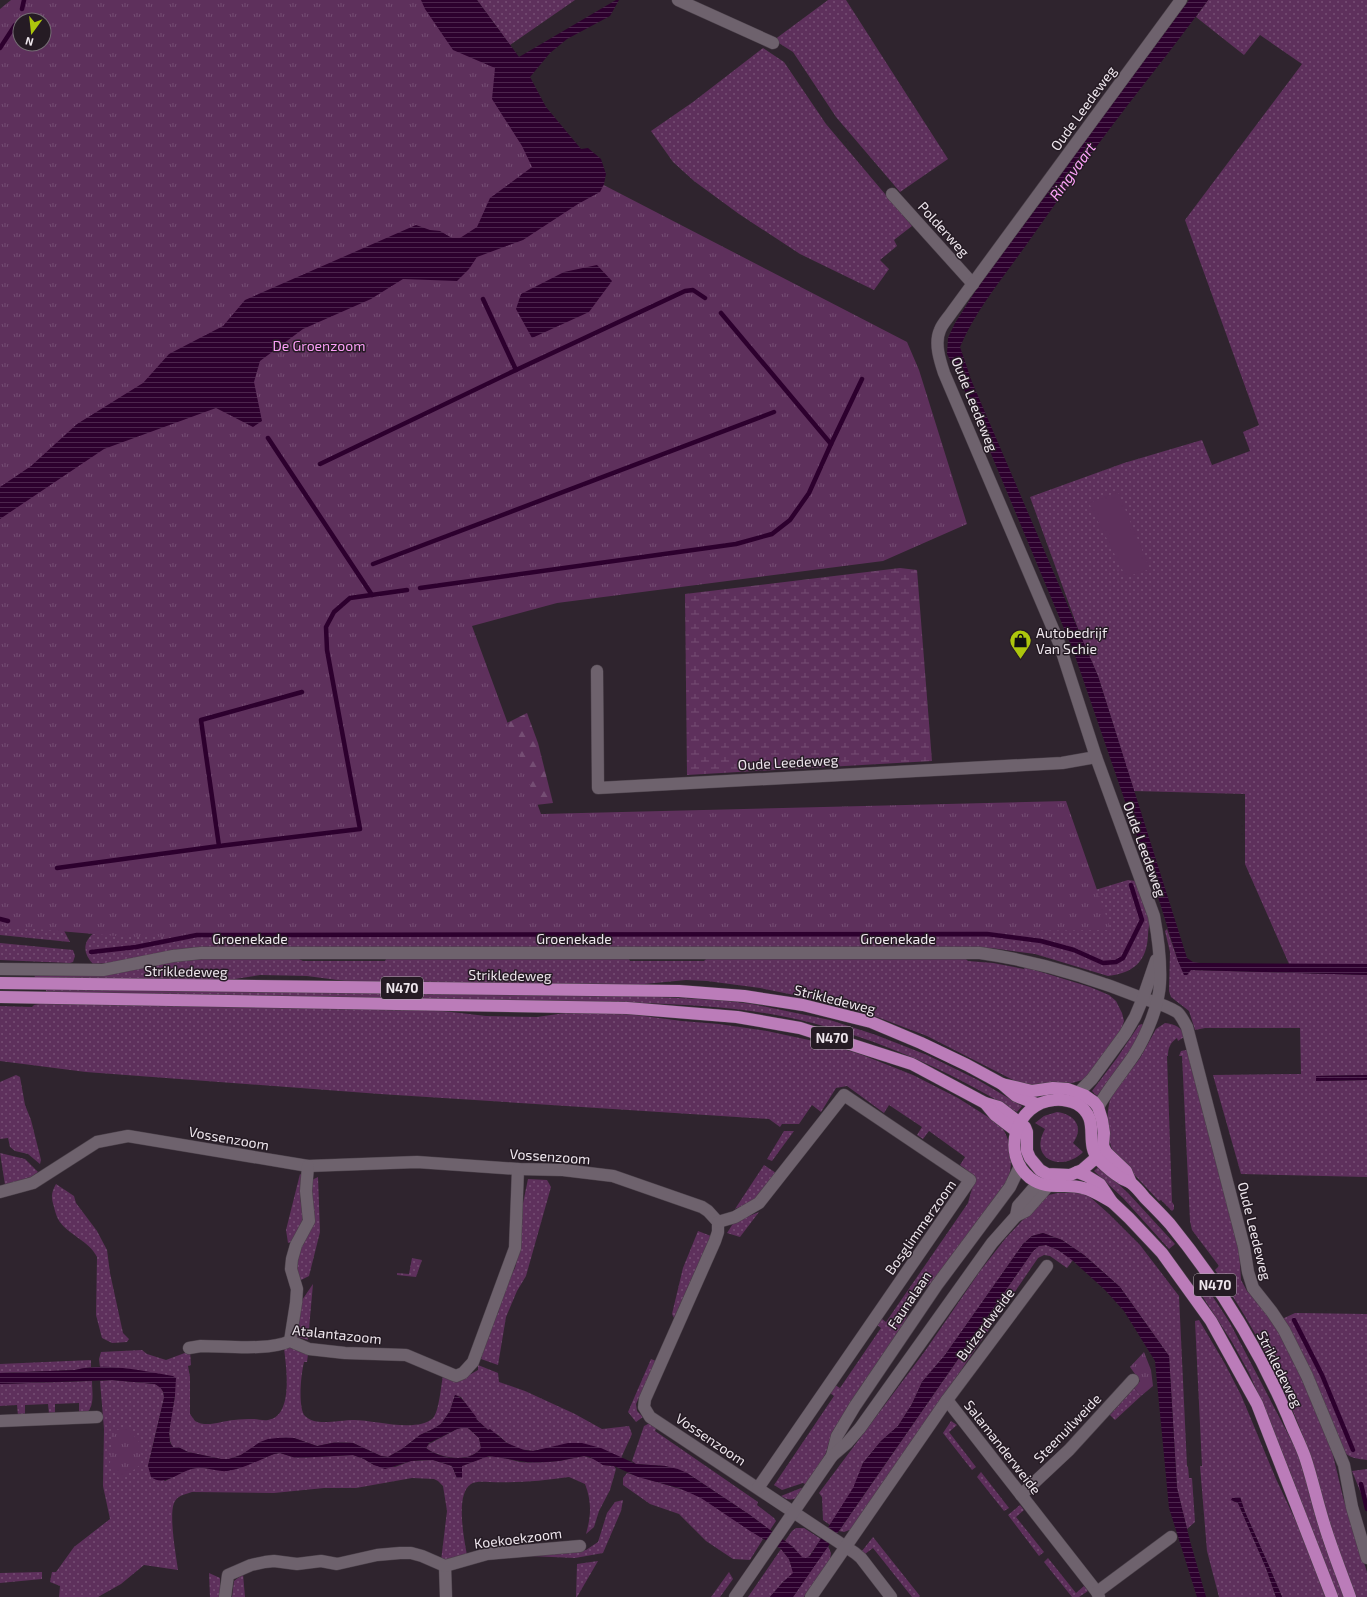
<svg xmlns="http://www.w3.org/2000/svg" width="1367" height="1597" font-family="'Exo 2',sans-serif">
<defs>
<pattern id="grass-dots" width="8" height="8" patternUnits="userSpaceOnUse"><rect width="8" height="8" fill="#5e305c"/><path d="M2 2h.1M6 6h.1" fill="none" stroke="#754e74" stroke-width="1.8" stroke-linecap="round"/></pattern>
<pattern id="forest-firs" width="22" height="20" patternUnits="userSpaceOnUse"><rect width="22" height="20" fill="#5e305c"/><path d="M5 1l3.5 6h-7zM16 11l3.5 6h-7z" fill="#754e74"/></pattern>
<pattern id="wetland-marsh" width="20" height="14" patternUnits="userSpaceOnUse"><rect width="20" height="14" fill="#5e305c"/><path d="M1 5h8M5 5V1M11 12h8M15 12V8" fill="none" stroke="#754e74"/></pattern>
<pattern id="park-tufts" width="24" height="20" patternUnits="userSpaceOnUse"><rect width="24" height="20" fill="#5e305c"/><path d="M3 7l-1-3M5 7V3M7 7l1-3M15 17l-1-3M17 17v-4M19 17l1-3" fill="none" stroke="#754e74"/></pattern>
<pattern id="water-rules" width="6" height="5" patternUnits="userSpaceOnUse"><rect width="6" height="5" fill="#2d002e"/><path d="M0 2.5h6" fill="none" stroke="#4c254d"/></pattern>
</defs>
<rect width="100%" height="100%" fill="#2f242e"/>
<!-- grass -->
<g fill="url(#grass-dots)">
<polygon points="477,0 575,0 510,45"/>
<polygon points="828,0 846,0 948,159 900,192 836,117 793,52 774,40"/>
<polygon points="1208,0 1367,0 1367,964 1289,964 1245,864 1245,794 1134,791 1098,676 1081,637 1030,497 1124,463 1202,440 1212,465 1250,451 1243,432 1259,425 1185,220 1302,64 1260,35 1244,55 1196,17"/>
<polygon points="763,48 784,62 826,124 912,226 894,240 897,246 880,260 889,269 874,290 800,254 739,214 694,181 673,162 651,131 693,102"/>
<polygon points="0,850 34,874 70,942 0,935"/>
<path d="M1128 880 1136 881C1140 894 1145 907 1149 919 1150 923 1148 930 1148 935 1147 961 1134 973 1108 976L1035 954 991 948H206L114 963 93 964C82 953 83 941 95 932L1095 890Z"/>
<polygon points="1167,929 1178,961 1187,975 1190,970 1367,975 1367,1075 1317,1076 1316,1081 1367,1080 1367,1177 1241,1174 1213,1075 1301,1074 1300,1028 1205,1028 1195,1030 1189,1011 1171,997 1169,991 1170,952 1165,931"/>
<polygon points="0,943 73,950 75,956 73,962 70,963 0,960"/>
<polygon points="297,958 303,961 385,961 386,959 629,959 630,961 704,961 707,958 965,958 968,961 993,963 1024,969 1025,967 1090,987 1109,995 1116,1001 1122,1013 1124,1021 1121,1030 1086,1079 1072,1083 1058,1082 1034,1085 1017,1082 927,1036 872,1015 814,999 760,988 707,981 686,980 614,987 360,983 307,976 260,975 222,981 37,981 34,975 118,973 172,962 203,959"/>
<path d="M46 990H197L637 996 719 1000 752 1004 830 1020 876 1035 927 1055 978 1080 1022 1106 1017 1112C943 1067 862 1031 776 1015 733 1007 689 1005 646 1003L46 993Z"/>
<path d="M46 1003 434 1010 486 1016 537 1017 579 1011 613 1012 682 1021 719 1024 767 1031 823 1043 860 1054 913 1075 958 1098 999 1124C1012 1137 1014 1166 1007 1182L939 1277 923 1289 909 1308 905 1324 832 1432 826 1453 807 1485 803 1483 782 1490 774 1485 834 1396 830 1393 835 1385 840 1388 881 1328 877 1325 882 1319 886 1322 968 1203C973 1182 980 1179 960 1165L965 1157 929 1131 923 1139 917 1135 922 1127 889 1105 884 1113 847 1086 836 1088 821 1112 812 1105 799 1124H782L780 1127 769 1119 380 1094 86 1072 0 1061V1006L32 1007 34 1005Z"/>
<path d="M1165 1023C1174 1024 1183 1027 1184 1037L1178 1041 1177 1038C1170 1043 1168 1048 1168 1056H1167L1172 1202 1174 1205V1209L1172 1211 1161 1200 1159 1201 1113 1152C1107 1137 1105 1110 1112 1095L1140 1058 1156 1029Z"/>
<polygon points="1142,1024 1143,1025 1133,1047 1097,1096 1092,1091 1117,1058 1139,1025"/>
<path d="M1186 1050H1187L1238 1234 1241 1280 1247 1291 1271 1317 1286 1344 1307 1391 1331 1447 1343 1497 1367 1572V1597H1355C1348 1578 1340 1559 1334 1540 1326 1516 1321 1491 1314 1467 1291 1397 1257 1330 1215 1270L1219 1266 1192 1230 1190 1221 1182 1056H1179L1181 1051Z"/>
<polygon points="16,1075 20,1077 25,1105 31,1120 41,1160 40,1164 28,1154 15,1151 10,1147 8,1138 0,1139 0,1082"/>
<path d="M1057 1112C1074 1114 1085 1127 1073 1143L1083 1152C1062 1173 1028 1159 1045 1129L1035 1123 1044 1116Z"/>
<polygon points="784,1131 794,1131 772,1161 767,1159"/>
<polygon points="0,1153 25,1159 38,1172 31,1177 5,1185"/>
<polygon points="764,1165 776,1173 754,1201 735,1209"/>
<polygon points="1099,1166 1128,1193 1175,1244 1169,1249 1123,1198 1094,1171"/>
<polygon points="300,1174 303,1176 300,1196 303,1218 294,1241 288,1243 286,1230"/>
<path d="M318 1177 320 1232 309 1276 299 1281C292 1261 304 1239 315 1222L312 1196V1180Z"/>
<polygon points="528,1179 547,1180 551,1187 526,1276 517,1291 506,1317 498,1365 481,1359 488,1329 498,1313 504,1287 515,1268 520,1246 522,1208"/>
<path d="M56 1184 74 1196 76 1203 97 1231 107 1250 110 1273 123 1333 129 1339 127 1342 112 1343 102 1338 96 1315 97 1257C89 1240 67 1235 58 1219 56 1215 55 1211 54 1207 51 1197 51 1193 56 1184Z"/>
<polygon points="1057,1193 1080,1193 1090,1197 1109,1214 1140,1245 1179,1296 1187,1466 1188,1467 1189,1478 1192,1478 1195,1522 1187,1529 1177,1488 1169,1356 1120,1287 1084,1255 1062,1240 1043,1233 1032,1236 1023,1244 945,1355 922,1382 912,1404 898,1426 881,1441 863,1463 854,1488 830,1525 823,1520 822,1497 819,1493 925,1351 980,1271 1005,1239 1043,1198 1049,1195"/>
<polygon points="759,1212 740,1237 727,1233 734,1222"/>
<polygon points="698,1231 711,1236 674,1318 672,1314 683,1268"/>
<polygon points="1046,1245 1058,1250 1073,1260 1067,1268 1050,1256 1044,1255 1038,1258 852,1529 844,1532 839,1531 1033,1251 1039,1246"/>
<polygon points="412,1258 422,1260 416,1277 397,1275 397,1273 409,1274"/>
<polygon points="1202,1280 1230,1323 1298,1453 1324,1544 1345,1597 1337,1597 1289,1469 1263,1405 1249,1373 1232,1342 1195,1285"/>
<polygon points="313,1284 308,1340 294,1336 300,1303"/>
<path d="M1295 1313 1367 1314V1460C1358 1459 1350 1458 1344 1452L1282 1319Z"/>
<polygon points="1199,1320 1225,1364 1241,1395 1276,1479 1309,1549 1327,1597 1282,1597 1269,1566 1245,1512 1240,1497 1233,1501 1238,1503 1266,1568 1276,1597 1219,1597 1207,1551 1200,1466 1202,1466 1195,1321"/>
<path d="M289 1346 308 1354 307 1362H304C301 1375 298 1403 304 1415 307 1418 310 1420 314 1421 325 1424 342 1420 354 1420 374 1420 417 1433 433 1418 439 1412 441 1385 443 1376L457 1382 478 1370V1365L498 1373 499 1382 525 1391 575 1414 602 1429 629 1426 632 1434 621 1458 574 1443 533 1451 519 1449 507 1443 498 1435 488 1430 476 1419 461 1397 455 1395 450 1411 441 1424 433 1429 420 1435 402 1449 388 1457 381 1456 353 1443 337 1442 317 1446 294 1438 249 1450 241 1455 229 1459H221L188 1452 178 1447H173C164 1436 174 1408 175 1395L143 1371 100 1367 99 1359 101 1352 142 1350 147 1354 166 1360 190 1351 191 1365 188 1366 190 1377V1414L195 1421C207 1428 221 1421 234 1420 240 1419 247 1419 253 1419 258 1419 263 1421 268 1420 294 1416 286 1366 284 1348Z"/>
<polygon points="651,1359 656,1361 636,1404 637,1411 643,1417 636,1422 628,1412"/>
<polygon points="91,1360 91,1367 75,1370 0,1373 0,1364"/>
<path d="M112 1380 155 1384C162 1388 164 1391 164 1398L148 1466 165 1481 187 1470 198 1467 226 1471 239 1468 274 1454 280 1453 296 1458 353 1455 364 1459 374 1465 395 1467 411 1461 433 1460 452 1466 457 1478H461L462 1466 485 1457 495 1456 520 1462 533 1463 559 1461 584 1456 597 1460 603 1465 614 1466 616 1469 610 1490 599 1511 594 1527 586 1534C591 1516 592 1502 585 1484L569 1477C542 1481 516 1483 489 1482 483 1482 476 1481 471 1484 455 1494 464 1539 467 1555L441 1561 447 1511 443 1486 438 1481 434 1479 412 1478 356 1488H324L274 1493 192 1492C186 1494 179 1495 175 1501 168 1512 176 1556 178 1570L144 1565 121 1584 98 1597H59L60 1586 50 1582 52 1572H56L74 1547 110 1519 103 1486 104 1429 100 1381Z"/>
<path d="M92 1381C92 1393 95 1404 87 1413H79V1403L55 1404V1414H49L48 1404 25 1405V1415L18 1416 17 1405 0 1406V1384Z"/>
<polygon points="1134,1388 1141,1396 1115,1420 1110,1415"/>
<polygon points="951,1421 957,1425 949,1432 976,1467 972,1470 943,1433"/>
<polygon points="650,1423 657,1427 655,1431 758,1502 757,1505 774,1518 776,1521 770,1530 750,1515 687,1473 665,1466 636,1464 632,1461 644,1426"/>
<path d="M461 1428H468L479 1438 481 1448C470 1464 439 1458 426 1448L429 1444 457 1429Z"/>
<polygon points="1367,1469 1367,1508 1352,1471"/>
<polygon points="981,1472 1009,1508 1004,1511 977,1477"/>
<polygon points="627,1473 690,1492 711,1503 763,1539 750,1560 733,1559 706,1541 679,1514 650,1504 623,1485 623,1478"/>
<path d="M801 1488 804 1489C797 1499 792 1503 781 1496Z"/>
<polygon points="623,1500 621,1511 603,1553 575,1558 529,1556 518,1554 586,1550 598,1542 607,1513 615,1502"/>
<polygon points="1020,1505 1024,1510 1016,1517 1044,1552 1039,1556 1008,1515"/>
<polygon points="796,1528 804,1528 821,1539 808,1558 802,1558 793,1547 785,1541 792,1531"/>
<polygon points="873,1537 920,1596 919,1597 912,1597 873,1548 865,1554 862,1551"/>
<polygon points="828,1546 831,1553 830,1560 804,1597 793,1597"/>
<polygon points="781,1549 789,1559 794,1573 783,1582 770,1597 748,1597"/>
<polygon points="1048,1558 1076,1593 1084,1586 1088,1591 1079,1597 1072,1597 1044,1562"/>
<polygon points="598,1561 577,1597 576,1597 577,1564"/>
<polygon points="42,1572 42,1579 0,1583 0,1573"/>
<polygon points="729,1572 733,1579 720,1597 711,1597"/>
<polygon points="209,1573 220,1578 220,1597 210,1597"/>
<polygon points="243,1574 245,1597 232,1597 234,1581"/>
</g>
<!-- forest -->
<polygon fill="url(#forest-firs)" points="527,713 538,743 553,803 527,806 503,725"/>
<!-- wetland -->
<polygon fill="url(#wetland-marsh)" points="900,568 917,570 932,761 687,775 685,594"/>
<!-- park -->
<g fill="url(#park-tufts)" fill-rule="evenodd">
<path d="M11 0H459L594 180 907 342 919 370 967 524 883 561 557 603 472 626 541 814 1066 801 1111 930 129 937 0 926V9ZM20 20H44V44H20Z"/>
<polygon points="1144,1352 1151,1370 1153,1386 1141,1396 1134,1388 1140,1381 1130,1367"/>
<polygon points="126,1427 140,1443 140,1465 120,1480 110,1463 112,1432"/>
</g>
<!-- pitch -->
<polygon fill="#5e305c" points="1118,492 1150,569 1126,577 1089,503"/>
<!-- water -->
<g fill="url(#water-rules)" fill-rule="evenodd">
<polygon points="421,0 477,0 519,57 616,0 619,0 610,16 567,39 550,53 530,77 546,107 581,149 588,148 601,159 606,174 604,184 600,192 578,204 523,240 477,257 469,269 457,281 403,279 371,299 303,329 260,361 254,382 262,421 253,427 216,408 104,449 0,519 0,487 31,466 77,424 143,383 169,354 223,326 245,300 416,225 430,230 440,231 452,238 460,238 477,227 490,198 532,167 522,146 492,99 495,68 453,50 425,9"/>
<path d="M1189 0H1208C1182 36 1154 71 1127 106 1093 150 1061 196 1029 241 1005 275 976 309 960 347L972 382 1098 676 1187 958 1193 962 1200 963 1367 964V975L1191 970 1187 975H1184L1178 961 1159 900 1073 650 964 389 962 383 947 354 948 338 955 323 983 279 1050 190 1108 109Z"/>
<polygon points="597,265 612,281 589,312 532,338 516,309 521,294 564,272"/>
<polygon points="1367,1075 1367,1080 1316,1081 1316,1076"/>
<path d="M1043 1233 1062 1240 1084 1255 1120 1287 1169 1356 1177 1488 1190 1541 1206 1597H1197L1169 1508 1155 1361 1124 1311 1105 1290 1072 1260 1058 1250 1046 1245 1039 1246 1033 1251 793 1597H770L783 1582 793 1573 789 1559 781 1549 750 1531 701 1498 679 1488 638 1477 614 1466 603 1465 590 1457 584 1456 559 1461 533 1463 489 1456 462 1466V1478H457L452 1466 433 1460H422L411 1461 385 1469 374 1465 364 1459 353 1455 296 1458 280 1453 274 1454C259 1460 243 1469 227 1471 217 1472 207 1467 197 1468 181 1469 166 1488 151 1477L148 1466 164 1398C164 1391 162 1388 155 1384L112 1380 0 1384V1373L75 1370C106 1362 142 1371 173 1376L176 1378 175 1395 169 1433 170 1443 173 1447H178L188 1452 221 1459H229L241 1455 260 1442 268 1439 286 1437 294 1438 317 1446 337 1442 353 1443 381 1456 388 1457 402 1449 420 1435 433 1429 441 1424 450 1411 455 1395C463 1397 471 1411 477 1418L476 1419 488 1430 490 1429 507 1443 524 1450 533 1451 568 1443H582L601 1448 636 1464 665 1466 678 1469 687 1473 750 1515 793 1547 802 1557 805 1558 810 1556 853 1488 863 1463 881 1441 898 1426 912 1404 922 1382 945 1355 1023 1244 1032 1236ZM461 1428H468L479 1438 481 1448C470 1464 439 1459 426 1448L429 1443 457 1429Z"/>
<polygon points="1238,1497 1240,1497 1245,1512 1269,1566 1282,1597 1276,1597 1266,1568 1238,1503 1231,1500 1232,1498"/>
</g>
<g fill="none" stroke-linecap="round" stroke-linejoin="round">
<!-- stream -->
<g stroke="#2d002e" stroke-width="4.5">
<polyline points="22,9 24,0"/>
<polyline points="0,48 15,25"/>
<polyline points="483,299 516,370"/>
<polyline points="721,313 831,444"/>
<polyline points="268,438 372,595"/>
<polyline points="320,464 516,370 685,291 693,290 705,298"/>
<polyline points="373,564 774,412"/>
<polyline points="420,588 736,544 772,534 790,520 809,493 831,444 862,379"/>
<polyline points="219,846 360,829 327,650 326,627 334,612 350,598 407,590"/>
<polyline points="57,868 219,846 201,720 302,692"/>
<polyline points="0,919 8,921"/>
<polyline points="91,952 136,947 197,935 987,934 1041,941 1074,950 1103,963 1116,962 1123,958 1142,920 1131,885"/>
<polyline points="1294,1320 1322,1375 1353,1450"/>
<polyline points="1361,1484 1367,1509"/>
</g>
<defs>
<g id="minor">
<polyline points="678,0 773,43"/>
<polyline points="892,194 973,284"/>
<polyline points="597,671 598,788 1062,763 1096,757"/>
<path d="M0 969 103 970 173 956 201 953H980C1036 961 1090 977 1142 998 1154 1002 1166 1005 1177 1012 1181 1015 1184 1022 1187 1027L1244 1247 1248 1272 1253 1288 1272 1312 1284 1330 1307 1376 1344 1465 1352 1507 1367 1558"/>
<polyline points="1079,1092 1092,1079 1125,1034 1135,1017 1143,998 1156,960"/>
<path d="M1098 1107C1108 1089 1122 1073 1134 1055 1146 1036 1159 1006 1160 983 1161 962 1158 937 1154 916L1096 757 1059 643 944 373C940 361 934 343 940 330 942 324 948 318 952 312L1181 0"/>
<polyline points="0,1192 33,1183 97,1142 128,1136 308,1166 417,1162 518,1169 563,1170 613,1176 702,1207 708,1211 718,1222 718,1232 715,1241 645,1399 644,1407 650,1417 855,1553 861,1558 891,1597"/>
<polyline points="1016,1216 1026,1211 1048,1186"/>
<polyline points="718,1222 735,1217 759,1203 844,1095 970,1180 758,1488"/>
<polyline points="290,1341 296,1303 297,1289 291,1269 292,1259 296,1245 309,1221 306,1191 308,1166"/>
<path d="M189 1348 201 1346C224 1346 270 1351 290 1341L309 1349 345 1353 406 1355 456 1376 463 1373 473 1362 515 1248 518 1169"/>
<polyline points="947,1400 1097,1592 1099,1597"/>
<polyline points="0,1421 97,1417"/>
<polyline points="832,1456 837,1436 855,1406 937,1285 1010,1187 1020,1166"/>
<polyline points="1021,1495 1069,1450 1133,1380"/>
<polyline points="445,1566 446,1597"/>
<polyline points="1097,1592 1171,1537"/>
<polyline points="225,1597 228,1575 251,1565 265,1562 274,1561 297,1564 321,1561 337,1564 377,1555 400,1553 411,1553 422,1556 445,1566 487,1554 580,1546"/>
<polyline points="735,1597 832,1456 847,1443 860,1428 992,1243 1016,1216 1018,1206 1038,1183"/>
<polyline points="811,1597 947,1400 1047,1266"/>
</g>
<g id="major">
<polyline points="0,983 679,991 744,996 803,1005 871,1022 921,1043 967,1065 1002,1084 1016,1096 1037,1104"/>
<polyline points="0,997 627,1008 737,1017 800,1028 912,1064 985,1103 999,1107 1025,1127 1027,1132 1027,1151 1030,1158 1040,1170 1047,1174 1070,1175 1082,1170 1097,1157 1103,1146 1104,1133 1102,1120 1098,1107 1094,1102 1084,1095 1068,1089 1053,1088 1032,1091 1002,1084"/>
<polyline points="985,1103 995,1115 1016,1131"/>
<polyline points="1103,1146 1106,1152 1126,1171 1131,1183"/>
<polyline points="1077,1172 1087,1176 1100,1184 1112,1202 1129,1218 1162,1253 1211,1321 1257,1404 1332,1597"/>
<path d="M1112 1202C1103 1197 1093 1190 1083 1188 1064 1182 1049 1192 1030 1178 1000 1154 1016 1103 1054 1100 1062 1099 1070 1101 1077 1104 1102 1119 1083 1143 1099 1160 1105 1166 1113 1173 1121 1178 1124 1180 1128 1181 1131 1183 1136 1187 1141 1193 1145 1198 1153 1206 1162 1215 1170 1224 1217 1282 1258 1347 1288 1417 1293 1430 1300 1443 1305 1457 1313 1481 1318 1506 1326 1530 1333 1552 1342 1575 1350 1597"/>
</g>
</defs>
<!-- minor casing -->
<use href="#minor" stroke="#4b414a" stroke-width="13"/>
<!-- major casing -->
<use href="#major" stroke="#4b414a" stroke-width="13"/>
<!-- minor -->
<use href="#minor" stroke="#6e626d" stroke-width="12"/>
<!-- major -->
<use href="#major" stroke="#bb7cb9" stroke-width="12"/>
</g>
<!-- icons -->
<defs>
<symbol id="shop-pin" viewBox="-11 -11 22 30"><path d="M0 17L-7.5 6A9.5 9.5 0 1 1 7.5 6Z" fill="#adc60d" stroke="#251b24"/><path d="M-5-2.5h2.3a2.7 3.5 0 0 1 5.4 0H5L5.5 6h-11ZM-1.5-2.5h3a1.5 2.3 0 0 0-3 0Z" fill="#111"/></symbol>
</defs>
<g fill-rule="evenodd">
<use href="#shop-pin" x="1008" y="628" width="25" height="34"/>
</g>
<g text-anchor="middle" dominant-baseline="central" stroke-width="3" stroke-linejoin="round" paint-order="stroke">
<!-- shield labels -->
<g fill="#251b24" stroke="#b2a9b1" stroke-width="1">
<rect x="381" y="977" width="42" height="22" rx="3"/>
<rect x="811" y="1027" width="42" height="22" rx="3"/>
<rect x="1194" y="1274" width="42" height="22" rx="3"/>
</g>
<g font-size="13" font-weight="bold" fill="#eee6ed">
<text x="402" y="988">N470</text>
<text x="832" y="1038">N470</text>
<text x="1215" y="1285">N470</text>
</g>
<!-- street labels -->
<g font-size="14" fill="#eee6ed" stroke="#251b24">
<text transform="translate(1083 108) rotate(-54)">Oude Leedeweg</text>
<text transform="translate(944 229) rotate(48)">Polderweg</text>
<text transform="translate(975 404) rotate(68)">Oude Leedeweg</text>
<text transform="translate(788 762) rotate(-3)">Oude Leedeweg</text>
<text transform="translate(1145 849) rotate(70)">Oude Leedeweg</text>
<text x="250" y="938">Groenekade</text>
<text x="574" y="938">Groenekade</text>
<text x="898" y="938">Groenekade</text>
<text transform="translate(186 971) rotate(1)">Strikledeweg</text>
<text transform="translate(510 975) rotate(1)">Strikledeweg</text>
<text transform="translate(835 999) rotate(14)">Strikledeweg</text>
<text transform="translate(229 1138) rotate(10)">Vossenzoom</text>
<text transform="translate(550 1156) rotate(4)">Vossenzoom</text>
<text transform="translate(920 1227) rotate(-55)">Bosglimmerzoom</text>
<text transform="translate(1255 1231) rotate(76)">Oude Leedeweg</text>
<text transform="translate(909 1300) rotate(-56)">Faunalaan</text>
<text transform="translate(985 1324) rotate(-53)">Buizerdweide</text>
<text transform="translate(337 1334) rotate(6)">Atalantazoom</text>
<text transform="translate(1280 1369) rotate(63)">Strikledeweg</text>
<text transform="translate(1067 1428) rotate(-46)">Steenuilweide</text>
<text transform="translate(711 1439) rotate(34)">Vossenzoom</text>
<text transform="translate(1003 1447) rotate(52)">Salamanderweide</text>
<text transform="translate(518 1538) rotate(-7)">Koekoekzoom</text>
</g>
<!-- park labels -->
<g font-size="14" fill="#fb9ff7" stroke="#251b24">
<text x="319" y="345">De Groenzoom</text>
</g>
<!-- poi labels -->
<g font-size="14" fill="#eee6ed" stroke="#251b24" text-anchor="start">
<text x="1036" y="632">Autobedrijf<tspan x="1036" dy="16">Van Schie</tspan></text>
</g>
<!-- water labels -->
<g font-size="15" font-style="italic" fill="#fea2fa" stroke="#251b24">
<text transform="translate(1072 171) rotate(-54)">Ringvaart</text>
</g>
</g>
<!-- north arrow -->
<g transform="translate(32 32) rotate(195)"><circle r="19" fill="#251b24" stroke="#756c74"/>
<path d="M0-3L7 15L0 10L-7 15Z" fill="#adc60d"/>
<text y="-6" font-size="11" font-weight="bold" text-anchor="middle" fill="#eee6ed">N</text>
</g>
</svg>
